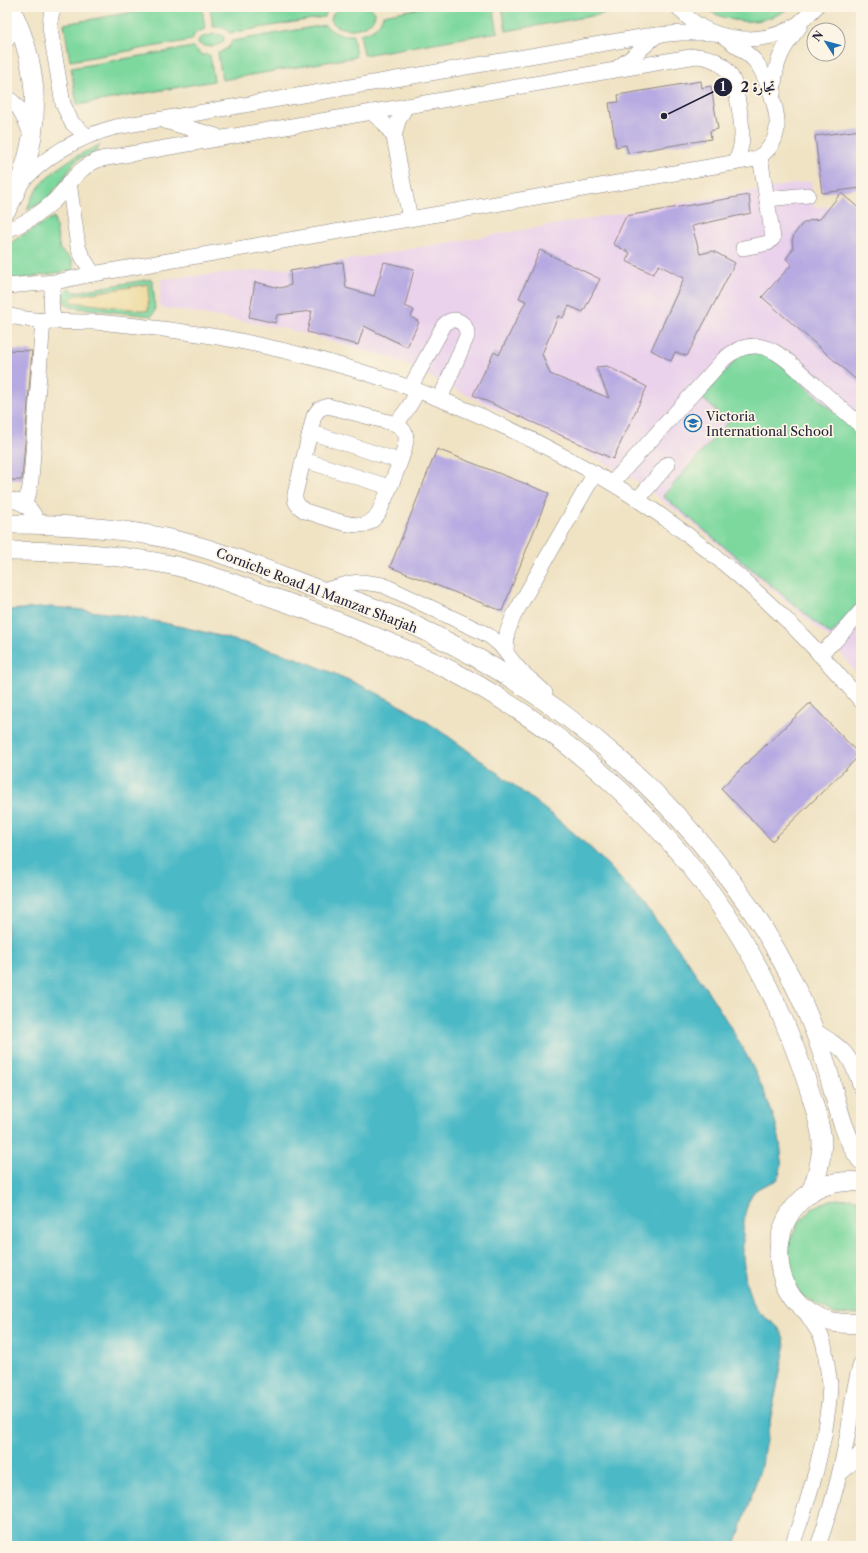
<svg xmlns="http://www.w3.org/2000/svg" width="868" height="1553" font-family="'Libre Caslon Text',Amiri,serif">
<rect width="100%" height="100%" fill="#fcf5e5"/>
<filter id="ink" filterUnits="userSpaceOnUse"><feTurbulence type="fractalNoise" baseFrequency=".025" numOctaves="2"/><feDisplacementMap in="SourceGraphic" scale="8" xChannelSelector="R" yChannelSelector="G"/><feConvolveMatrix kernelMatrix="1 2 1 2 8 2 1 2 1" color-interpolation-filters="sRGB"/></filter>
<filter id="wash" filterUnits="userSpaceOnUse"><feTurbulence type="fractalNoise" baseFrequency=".012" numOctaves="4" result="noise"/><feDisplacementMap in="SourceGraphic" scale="16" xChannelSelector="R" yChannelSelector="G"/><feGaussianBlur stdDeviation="0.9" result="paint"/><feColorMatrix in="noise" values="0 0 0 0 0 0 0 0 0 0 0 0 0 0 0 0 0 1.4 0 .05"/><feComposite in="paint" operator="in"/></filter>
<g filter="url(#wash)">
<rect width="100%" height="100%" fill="#f0e3c4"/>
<!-- built -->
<polygon fill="#ead1ec" points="811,181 814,207 861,204 861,679 829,638 700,529 635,480 569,443 481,402 392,358 283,328 160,307 161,279 311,266"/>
<!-- green -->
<g fill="#7dd89e" stroke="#507d6c" fill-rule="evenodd">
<polygon points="163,7 202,7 205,29 195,33 192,40 70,61 64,24"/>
<polygon points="210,7 330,7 324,17 230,33 223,27 213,27"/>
<path d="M341 7H370L375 12C376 30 336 36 331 19L333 13Z"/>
<path d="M426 7H493L498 32 364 55 360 34C372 32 380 26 383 15Z"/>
<polygon points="502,7 643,7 506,31"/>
<path d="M703 7H790C764 27 729 25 703 7Z"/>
<path d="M325 25C333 33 341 36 353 35L356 57 222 80 218 53 228 48 232 41Z"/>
<path d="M214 34 222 35 224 38 223 42C216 47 207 48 199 44L198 41 200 38Z"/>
<polygon points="193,47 202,55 210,55 214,81 77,105 71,68"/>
<path d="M100 145 95 153 80 158 74 163 60 184 46 199 38 205 27 210C37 178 70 157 100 145Z"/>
<polygon points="54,217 60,250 72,259 74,270 7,281 7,246 16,239"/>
<path d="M151 279 153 283 155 311 152 316 70 307 64 302V294L69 288 75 292ZM148 284V311L72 302 74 296Z"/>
<polygon points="743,351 771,356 861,436 861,600 831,635 663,496 728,422 702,398"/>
<polygon points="850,1198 861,1200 861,1313 854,1315 834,1314 801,1295 792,1278 788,1259 790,1239 799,1222 813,1208 830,1200"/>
</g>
<!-- sand -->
<polygon fill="#eeda9e" stroke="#887e6c" points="149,284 148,311 72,302 70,300 74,296"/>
<!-- water -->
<path fill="#4cb9c6" stroke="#376e80" d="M52 607C114 612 174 623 234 640 254 645 276 651 296 658 331 672 368 687 401 706 441 729 478 758 515 786 549 812 589 843 617 875 665 927 708 986 743 1049 759 1077 794 1150 777 1180 769 1184 759 1186 753 1193 738 1213 741 1282 753 1303 763 1324 784 1319 785 1348L760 1470 735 1546H7V610Z"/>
<g id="blocks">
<!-- building -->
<g fill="#b7aae2">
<polygon points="701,81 702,88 711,86 718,129 710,131 711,139 628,153 626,145 616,147 609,103 619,102 618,95"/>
<polygon points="861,130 861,188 822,193 815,136"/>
<polygon points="841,193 861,210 861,384 762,297 792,264 786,259 793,249 792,240 795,233 802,224 811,220 820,219"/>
<polygon points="749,195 751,213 692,226 700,254 713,251 735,263 687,356 675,352 671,361 651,350 684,278 659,265 653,274 626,261 630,253 613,244 626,216"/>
<polygon points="540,250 600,279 583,312 569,306 563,318 558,316 542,354 550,374 609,398 596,367 607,366 647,387 613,459 473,395 494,352 499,355 526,301 519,298"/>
<polygon points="343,262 346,288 374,296 384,262 414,269 405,306 414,310 411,317 419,322 407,347 364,326 358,345 307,332 312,311 277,315 275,323 249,317 255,282 280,288 291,285 290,271"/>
<polygon points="7,350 32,351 22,480 7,480"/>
<polygon points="437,449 549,493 502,611 390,567"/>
<polygon points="810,703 860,755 772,841 721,788"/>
</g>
</g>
</g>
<g filter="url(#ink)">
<use href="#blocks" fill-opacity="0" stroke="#898280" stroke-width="1"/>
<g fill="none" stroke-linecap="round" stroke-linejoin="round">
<defs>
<g id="minor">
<polyline points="54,7 51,15 50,28 63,104 72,123 87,136"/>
<path d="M678 7C706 42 761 49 798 24 804 19 810 13 816 7"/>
<polyline points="7,26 7,40"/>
<polyline points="617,68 631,58 657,35"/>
<path d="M773 95C775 62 780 51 800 26"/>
<path d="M7 98C22 106 26 123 32 137"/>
<polyline points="406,106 398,121 394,137 410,219"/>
<polyline points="371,112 384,123 394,137"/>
<polyline points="165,121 216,136"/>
<polyline points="69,182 78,247 82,256 93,274"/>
<path d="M19 185C46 155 77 137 116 127L647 36 680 33H714"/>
<polyline points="767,199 808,195"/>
<path d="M7 230C24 224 40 214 54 201 71 184 77 167 101 159L696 56C716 57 729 67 735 86 739 110 749 142 734 163"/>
<polyline points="743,248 768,243 773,238 760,156"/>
<path d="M7 286 55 282 93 274 755 159C785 143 779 115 769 88 765 78 762 69 755 61 746 51 733 44 723 36"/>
<path d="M7 315C35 323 66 321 94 322 138 325 181 331 224 338 344 360 460 400 567 458 591 471 615 484 638 500 722 555 797 624 861 701"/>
<path d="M54 321C50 307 50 295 55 282"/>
<path d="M410 388 444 325C454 314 468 323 467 336L440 399"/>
<path d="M328 406 396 424C401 427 406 432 406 438 407 450 384 501 378 514 375 518 372 522 366 524 352 529 320 515 305 511 298 507 294 502 295 494L314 416 319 409Z"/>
<polyline points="396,424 408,408 418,391"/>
<polyline points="310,432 399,461"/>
<polyline points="304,460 389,487"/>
<path d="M612 483 724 359C733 351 744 345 757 346 779 348 798 371 815 385 830 399 846 412 861 426"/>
<polyline points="638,499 668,464"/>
<path d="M7 500C23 500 33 509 38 524"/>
<polyline points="24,504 29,492 31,480 43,320"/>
<path d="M323 591 351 583 362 582 383 585 484 633C504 644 505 654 519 669 527 678 537 684 545 693"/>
<polyline points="506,651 507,633 513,617 595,473"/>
<polyline points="819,654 834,642 861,611"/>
<path d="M815 1031C846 1050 849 1053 861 1087"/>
<polyline points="840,1474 855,1460 861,1452"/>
<polyline points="792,1546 806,1505 816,1471 824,1436 829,1401 830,1384 824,1345 821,1336 803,1308"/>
<path d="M818 1546C831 1509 841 1472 848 1433 852 1410 853 1386 861 1364"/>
</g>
<g id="major">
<path d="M7 209C42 144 44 74 10 7"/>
<path d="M7 524C67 524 132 528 190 544 234 556 277 574 319 590 332 595 345 598 358 602 383 611 408 622 432 634 566 700 683 801 763 928 788 968 809 1012 824 1058 835 1091 840 1131 861 1160"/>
<path d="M7 551C60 551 114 554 166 564 189 568 211 576 232 583 259 593 286 602 313 612 359 630 405 648 450 670 595 745 722 872 785 1024 796 1051 806 1077 814 1105 817 1118 822 1131 822 1144 821 1162 817 1178 810 1194"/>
<path d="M861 1182C752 1173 751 1334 861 1323"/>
</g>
</defs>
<!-- minor casing -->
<use href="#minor" stroke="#898280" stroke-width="16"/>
<!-- major casing -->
<use href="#major" stroke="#898280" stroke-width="20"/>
<!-- minor -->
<use href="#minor" stroke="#fff" stroke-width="15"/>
<!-- major -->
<use href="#major" stroke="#fff" stroke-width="19"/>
</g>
</g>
<!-- icons -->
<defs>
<symbol id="school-ring" viewBox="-11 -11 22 22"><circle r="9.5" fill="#fcf5e5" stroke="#1f6fb2" stroke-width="1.5"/><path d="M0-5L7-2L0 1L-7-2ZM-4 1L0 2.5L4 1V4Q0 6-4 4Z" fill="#1f6fb2"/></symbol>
</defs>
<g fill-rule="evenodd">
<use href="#school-ring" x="683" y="413" width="20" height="20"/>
</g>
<g text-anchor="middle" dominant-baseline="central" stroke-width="3.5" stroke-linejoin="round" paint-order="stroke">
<!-- poi labels -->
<g font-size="13" fill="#22223b" stroke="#fcf5e5" text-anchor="start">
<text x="706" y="416">Victoria<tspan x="706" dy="15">International School</tspan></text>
</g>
<!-- street labels -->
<g font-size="13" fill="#22223b" stroke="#fcf5e5">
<text transform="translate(317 590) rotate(21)">Corniche Road Al Mamzar Sharjah</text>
</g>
</g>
<!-- callouts -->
<path fill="none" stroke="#22223b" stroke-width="1.5" d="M664 116L723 87"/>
<g fill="#22223b" stroke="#fcf5e5" stroke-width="1.5">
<circle cx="664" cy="116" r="4"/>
<circle cx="723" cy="87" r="10"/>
</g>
<g font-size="12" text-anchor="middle" font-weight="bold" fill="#fff">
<text x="723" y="91">1</text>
</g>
<g font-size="14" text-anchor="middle" font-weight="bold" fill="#22223b" stroke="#fcf5e5" stroke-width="3.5" stroke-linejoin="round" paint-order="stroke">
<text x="758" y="92">تجارة 2</text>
</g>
<!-- margin -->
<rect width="868" height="1553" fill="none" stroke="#fcf5e5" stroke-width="24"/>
<!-- north arrow -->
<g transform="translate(826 42) rotate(306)"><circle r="19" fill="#fcf5e5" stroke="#a5a1a1"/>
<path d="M0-3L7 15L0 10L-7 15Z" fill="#1f6fb2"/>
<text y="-6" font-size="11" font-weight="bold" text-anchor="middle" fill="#22223b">N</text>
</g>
</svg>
